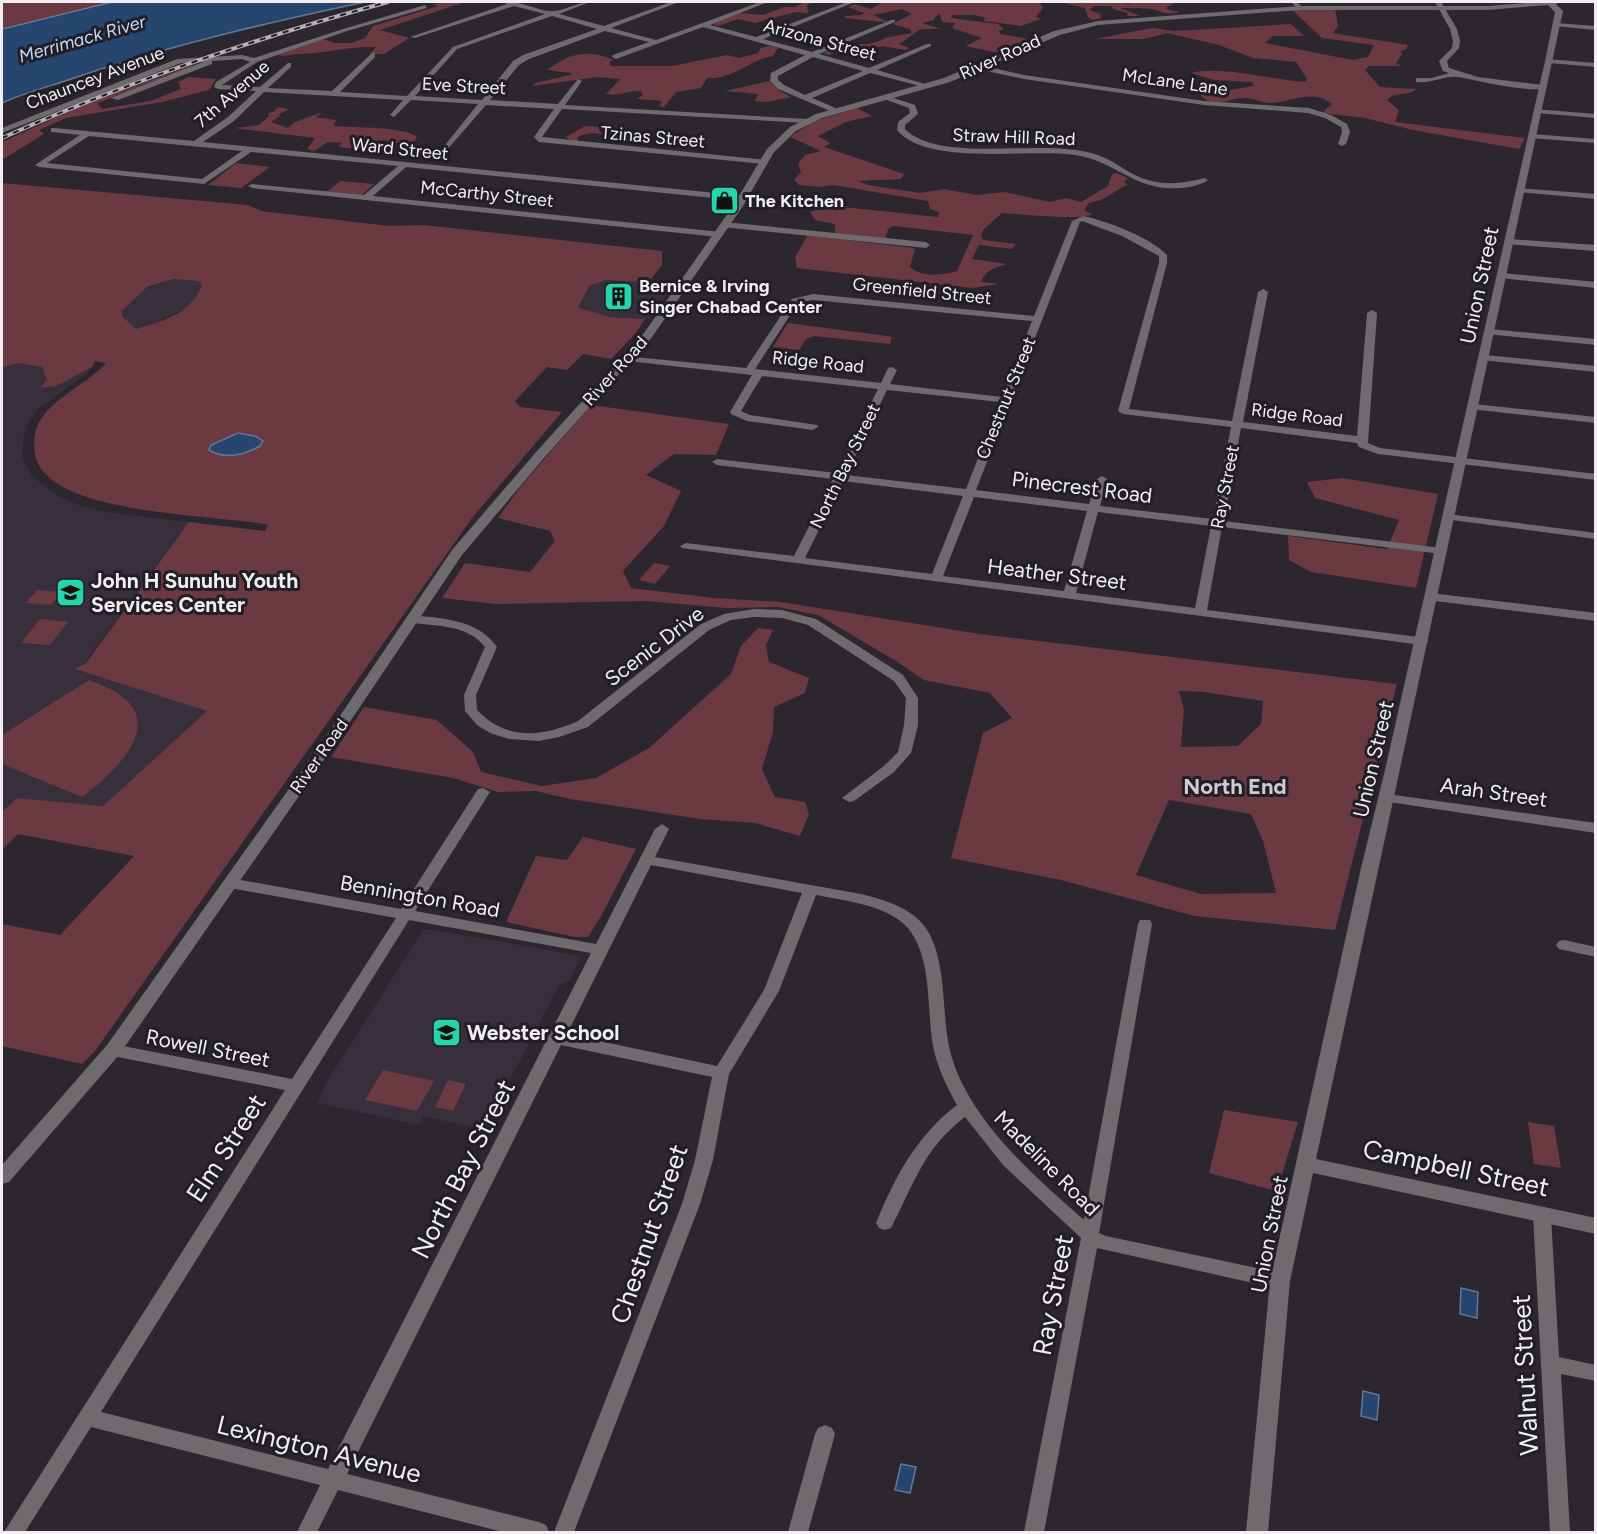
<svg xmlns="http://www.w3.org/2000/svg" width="1597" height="1534" font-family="Figtree,sans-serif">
<rect width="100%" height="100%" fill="#2c272e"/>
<!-- built -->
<g fill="#372f3b">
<polygon points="173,279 198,281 202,285 197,298 186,308 158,322 136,329 121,316 122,312 144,289"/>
<polygon points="606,280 641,282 672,287 649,319 611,317 577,308 589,285"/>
<polygon points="18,363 42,367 47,379 40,387 92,367 85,375 38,409 26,426 22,449 23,459 32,476 58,496 81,506 112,513 189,522 82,666 208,711 103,806 17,798 2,812 2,368"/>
<polygon points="423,930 434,930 582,956 570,980 560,984 491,1116 494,1126 492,1132 424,1116 419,1125 317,1103 328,1080"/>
</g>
<!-- green -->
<g fill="#6a3941" fill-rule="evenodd">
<polygon points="2,2 112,2 2,29"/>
<path d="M444 2H465L380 30 409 38 384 54H370L376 47C350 46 326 53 300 54 292 54 286 57 277 55L323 39 334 43H351L365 38 373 26 438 6 433 4Z"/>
<polygon points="805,2 816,2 807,5 808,13 796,12 755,23 738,19 718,26 714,25 714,23 740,13 763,15 784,7 795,7"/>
<path d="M889 2H1050L1040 3 1043 8 1036 17 1041 19 1021 26 984 21 985 18C974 13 964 16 952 15L951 18 998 24 1004 29 999 31 1000 34 1028 39 997 53 966 46 982 38 952 28 955 23 942 22 940 14 935 17 934 20 922 23 941 29H921L899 44 909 48 905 50 883 46 864 51 850 46 829 55 823 53 842 45 868 44 883 40 884 38 912 33 910 29 895 25 894 23 912 14 902 9 873 15 886 21 884 22 845 18V16L861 15 864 13 848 7 854 4 871 9 881 3Z"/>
<path d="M1061 2H1117L1129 4 1130 2H1193L1175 3 1167 7V9L1179 12C1169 15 1163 13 1156 10 1150 8 1127 8 1120 8L1140 16H1127L1128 13 1113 9 1111 6H1094L1089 10 1100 14 1101 18 1092 20 1088 17 1085 8Z"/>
<path d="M1335 8 1338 26 1333 33 1408 45 1406 49 1401 51 1402 54 1396 63 1402 66H1369L1365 70 1380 87 1416 89C1408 97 1396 91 1387 100L1399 110 1395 122 1525 138 1519 149 1413 130 1365 118 1322 113 1332 104C1313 89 1294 101 1273 103 1263 104 1254 98 1245 98 1227 97 1217 111 1200 95L1254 86 1252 82 1214 80 1191 73C1219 65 1274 80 1305 82L1307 79 1296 62 1253 58 1219 45 1167 33 1144 39H1095L1152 28 1174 31 1291 24 1304 36H1273L1265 43 1353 60 1368 57 1374 45 1322 38 1292 10Z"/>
<path d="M769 46 778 48 773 56C748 60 733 80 707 78L701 88 676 92 664 107 660 106 661 101C652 99 645 101 637 98L643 95 641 91C629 90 618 97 606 94L620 79 596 77 533 86 535 83 570 75 572 73 547 70C570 53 588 49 614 60L610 61V66H672L727 55 739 58 758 53 761 48Z"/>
<polygon points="190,66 192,67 97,103 102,109 150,101 181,89 178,82 189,77 216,79 209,90 162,102 66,118 39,130 44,134 2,160 2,142 81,106"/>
<polygon points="769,81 780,91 791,97 767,102 755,101 758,94 725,91"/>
<path d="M278 107 289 109 279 114 280 116 271 122 288 128 295 122 323 112 316 117 336 120 334 126C354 128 404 126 417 137L413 144H400L384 140 361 149 339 147 342 143 328 142 314 151 307 149 315 138 235 128 259 125 269 116 268 113 273 112Z"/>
<path d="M857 108 872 116 846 122 818 136 830 143 824 147 904 174 901 179 859 181 868 185 920 193 944 189 977 195 1005 192 1050 202 1066 198 1081 202 1108 186 1112 174 1116 173 1128 178 1124 183 1128 184 1101 200 1089 203 1084 210 1092 214C1081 221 1019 214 1002 213L983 230 981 237 984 240 1016 244 1012 249 979 245 972 259 1007 264C996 267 985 270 981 282L1000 284 972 288 797 268 795 257 808 235 912 248 915 249 910 267C922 278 943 275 957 271L973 235 893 226 888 229 886 237 895 241 835 235V224L815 220 810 212 822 208 824 205 938 217 939 212 930 209 928 201 833 185 820 187 799 185 794 179 801 172 798 164 805 155 821 151 790 137 815 121Z"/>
<path d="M585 126 607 127 599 130 600 132 632 135C614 141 596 127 578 137V142L571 141 566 137Z"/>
<polygon points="236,163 270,167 241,188 208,185"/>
<polygon points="340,181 374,184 362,195 327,192"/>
<path d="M2 183 248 205 261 211 389 226 423 225 662 251V265L651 279 641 282 606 280 589 286 578 308 611 317 645 319 635 334 611 359 583 354 567 370 547 367 515 401 520 407 562 412 472 518 95 1051 82 1064 2 1046V924L60 935 134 856 18 834 2 850V812L17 798 103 806 207 711 75 669 86 663 189 522 265 531 268 525C218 514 45 516 35 454 33 442 34 429 41 419 55 397 88 383 106 363L95 361 92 367 56 386 40 388 47 379 42 367 18 363 2 368ZM173 279 198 281 202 285C191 314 165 320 136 329L122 316V311L147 287Z"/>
<polygon points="788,323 887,336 892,337 890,344 814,336 806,339 799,350 773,347"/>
<path d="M591 405 729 424 716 455 674 454 646 475 681 491 664 526 623 571 631 588 714 598 781 602 980 634 1397 684 1335 930 1194 916 1061 880 951 858 983 733 1012 718 990 693 924 680 896 661 818 615 778 607 726 608 646 601 495 604 442 598 465 563 530 572 555 541 550 531 498 518 521 486ZM1179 691 1204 692 1263 701 1261 724 1238 746 1181 747 1184 710ZM1169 800 1251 814 1263 841 1276 893 1201 894 1136 875Z"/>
<polygon points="1343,478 1438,494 1416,588 1311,572 1289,560 1288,536 1387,549 1399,520 1315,498 1307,482"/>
<polygon points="654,563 670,566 655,584 639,580"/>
<polygon points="37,590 61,592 51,605 26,603"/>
<polygon points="40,619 68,622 50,645 21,643"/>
<polygon points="758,628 773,630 766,645 769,662 809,678 805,693 774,707 773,732 762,769 775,797 805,802 809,814 800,836 755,823 700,819 570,799 536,791 498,792 453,778 331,757 364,707 437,720 473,752 481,772 542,786 596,778 649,748 731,674 741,646"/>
<path d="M89 680C102 685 115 690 126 700 162 732 106 779 82 797L2 764V735Z"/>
<polygon points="583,837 636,849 600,918 588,937 575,937 506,922 536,856 567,860"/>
<polygon points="383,1070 434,1081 417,1111 365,1100"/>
<polygon points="448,1080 466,1084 453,1111 435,1107"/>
<polygon points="1224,1110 1298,1122 1277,1191 1209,1173"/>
<polygon points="1528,1122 1554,1126 1561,1168 1534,1164"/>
</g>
<!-- water -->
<g fill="#26456f" stroke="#637896" stroke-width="1.5">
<path d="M112 2H365C266 23 167 46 71 79 47 87 24 93 2 103V29Z"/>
<path d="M238 433 255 436 263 441 260 446C244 455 226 460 209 450L211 445Z"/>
<polygon points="1461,1288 1478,1292 1477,1318 1460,1314"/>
<polygon points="1363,1391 1379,1395 1377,1420 1361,1416"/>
<polygon points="901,1464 916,1467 910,1493 895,1490"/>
</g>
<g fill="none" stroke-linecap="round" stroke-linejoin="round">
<!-- minor -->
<g fill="#6f6a6d" fill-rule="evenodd">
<path d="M503 2C518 0 533 9 549 11 562 13 576 2 590 2L559 14 604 26 671 2H679L611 28 656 40 760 2H768L710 25 756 37 847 2H855L763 39 812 52 891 20H895V22L819 54 869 68 927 44H931V46L877 70 932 86 928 88 870 73 812 98 838 109V113H835L778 89 770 81 771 73 805 55 703 27 616 59 612 57 613 55 649 42 605 31 529 59 519 65 490 100 558 104 578 79 582 81 565 105 807 119 811 121 807 123 562 109 542 137 767 160 768 162 764 164 539 142 534 137 554 109 486 105 446 151 442 149 478 104 411 100 394 117 390 115 403 100 264 92 234 121 203 142 746 196 747 198 743 201 406 167 373 196 721 232 722 234 718 237 252 188 248 186 252 184 364 195 398 166 251 152 204 184 39 167 35 165 80 135 51 132V128H54L194 141 228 117 256 91 218 89 214 87 216 82 250 62 242 59 212 61V64L118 100 111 98 203 62 181 63 2 133V128L177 59 242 55 254 58 343 29 425 5 427 8 347 31 257 62 222 85 260 87 288 63H291V67L268 88 332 91 372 53H375V57L340 92 407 96 453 47 545 14 514 6 415 38 410 37 507 4ZM552 16 597 29 523 55 513 61 482 100 415 96 457 49ZM813 57 863 71 805 95 784 85 778 80V76ZM89 136 242 151 202 179 47 163Z"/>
<polygon points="1291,2 1297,2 1303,8 1298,9"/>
<path d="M1435 2H1441L1457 29 1460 41 1459 48 1447 61 1449 68 1478 77 1543 85H1546V89C1517 91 1486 82 1458 77 1446 75 1431 84 1416 82V78H1432L1449 73 1443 71 1439 61 1452 48 1453 41 1450 29Z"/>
<polygon points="1556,23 1596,26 1596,30 1554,26"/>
<polygon points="1546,59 1596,63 1596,67 1549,63 1546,63"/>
<polygon points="980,65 1024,75 1204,101 1309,108 1331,115 1347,124 1350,132 1346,144 1342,146 1338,144 1342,132 1341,127 1325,118 1308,113 1204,105 1024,79 977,69 977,65"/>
<path d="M884 95 915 105 918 114 905 125V129C935 160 1023 144 1065 149 1079 150 1093 152 1105 158 1115 162 1123 169 1133 174 1156 186 1180 185 1204 178L1208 180C1201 185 1191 187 1182 188 1134 192 1117 161 1075 155 1028 148 928 167 897 130L898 122 910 113 909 108 884 99Z"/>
<polygon points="1534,109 1596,114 1596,118 1537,113 1534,113"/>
<polygon points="1532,134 1596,139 1596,143 1529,138 1528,136"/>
<polygon points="1516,188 1596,194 1596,199 1519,192 1516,192"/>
<path d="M1083 216C1107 221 1150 237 1167 255V263L1129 409 1232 421 1258 292 1263 289 1268 292 1243 422 1357 436 1367 313 1372 310 1377 313 1368 443 1380 448 1596 474V480L1378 454 1359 447 1357 443 1241 428 1224 521 1442 548 1448 551 1442 554 1222 527 1207 610 1426 638 1428 641 1426 644 1422 645 682 548 680 546 686 543 794 556 833 479 717 465 712 462 717 459 836 473 878 389 762 376 741 411 750 415 817 425 818 427 813 430 747 421 731 414 730 412 752 375 628 361 623 358 625 356 746 368 792 299 813 294 1034 316 1072 221ZM1082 221 1122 236 1159 256V263L1118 411 1123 414 1231 427 1213 519 1100 506 1107 479 1102 476 1097 479 1089 504 976 490 1080 222ZM813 300 1032 321 1002 397 890 384 897 370 892 367 888 368 881 383 755 369 798 303ZM887 390 1000 402 966 489 846 475ZM843 481 963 496 932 574 805 558ZM974 497 1087 511 1064 591 943 576ZM1098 512 1211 526 1195 608 1076 593Z"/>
<polygon points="725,222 926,242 930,245 926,248 722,227 721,225"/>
<polygon points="1509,239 1596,245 1596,251 1506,244 1505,242"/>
<polygon points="1502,273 1596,282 1596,288 1499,278 1497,276"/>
<polygon points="1490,329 1596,339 1596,345 1487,334 1487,330"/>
<polygon points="1485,355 1596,366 1596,372 1482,360 1482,356"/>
<polygon points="1474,404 1596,417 1596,423 1470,409 1470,405"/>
<polygon points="1448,514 1596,533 1596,539 1444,519 1442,517"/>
<polygon points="1431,593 1596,613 1596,621 1427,600 1425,597"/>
<path d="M754 609 782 610 816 619 903 675 918 698V725L911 753 894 772 854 801 849 802 842 798 884 766 898 752 904 725 906 698 894 681 808 625 782 618 754 617 731 620 709 630 588 727 559 737 539 741 509 739 490 733 477 725 465 711 464 695 485 647C468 625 438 626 413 623L407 619 413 615C445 619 477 619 497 647L476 695 477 710C507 741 542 737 578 721L701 624 724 614Z"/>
<path d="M483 788 490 792 415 911 596 944 655 829 662 824 669 829 655 857 861 894C881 899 903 905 919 920 948 948 941 1009 949 1046 952 1061 958 1076 965 1089 993 1141 1040 1181 1084 1220L1138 924 1140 920H1150L1152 924 1099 1233 1106 1236 1280 1273 1286 1276 1289 1281 1286 1286 1280 1289 1097 1248 1044 1532H1024L1081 1238 1003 1165 965 1117C923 1149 914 1184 891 1228L885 1230 879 1228 876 1223C895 1177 917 1135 957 1105 947 1087 937 1067 933 1046 926 1008 934 945 899 920 875 903 844 901 816 895L779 991 729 1074 713 1160 700 1204 574 1532H554L682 1204 695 1160 712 1077 561 1045 347 1474 539 1522 546 1525 549 1532H503L338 1490 317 1532H297L320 1485 91 1427 25 1532H4L285 1090 113 1056 107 1054 105 1050 107 1046 113 1044 292 1079 396 918 230 888 225 886 223 883 225 880 230 878 401 909 478 789ZM651 865 802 893 764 990 717 1066 567 1034ZM409 920 591 953 328 1469 101 1412Z"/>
<polygon points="1387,794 1596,823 1596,833 1382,801 1380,798"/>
<polygon points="1564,940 1596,947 1596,957 1559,949 1556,945 1559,941"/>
<polygon points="1542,1208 1548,1210 1551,1215 1559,1357 1596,1365 1596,1381 1561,1374 1570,1532 1550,1532 1533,1215 1536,1210"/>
<polygon points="825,1425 832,1428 835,1434 808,1532 788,1532 815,1434 818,1428"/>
</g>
<!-- tertiary -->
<polygon fill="#6f6a6d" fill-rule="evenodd" points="1537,2 1560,2 1556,4 1563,11 1316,1159 1596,1218 1596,1234 1313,1173 1290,1281 1268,1532 1246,1532 1270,1281 1361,868 1385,770 1545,61 1555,12 1548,5 1488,10 1300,10 1098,25 1060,35 950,82 822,118 796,131 774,152 743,206 652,337 544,458 462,555 333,747 119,1055 9,1182 2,1184 2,1165 107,1045 323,741 452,550 536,452 644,333 733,206 767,149 790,127 816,114 944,78 1054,31 1098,21 1300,6 1488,6"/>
<defs>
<path id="rail" d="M2 138C127 82 256 38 388 2"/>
</defs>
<!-- rail casing -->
<use href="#rail" stroke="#b4b0b5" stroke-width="4"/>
<!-- rail -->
<use href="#rail" stroke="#221e25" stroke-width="2" stroke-dasharray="6" stroke-linecap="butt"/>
</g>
<!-- icons -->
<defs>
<symbol id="shop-square" viewBox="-11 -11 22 22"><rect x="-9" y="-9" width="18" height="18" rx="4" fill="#27d5ad" stroke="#221e25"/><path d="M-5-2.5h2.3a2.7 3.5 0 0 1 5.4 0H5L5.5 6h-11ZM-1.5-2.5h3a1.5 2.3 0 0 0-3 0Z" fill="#111"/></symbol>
<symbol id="building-square" viewBox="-11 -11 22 22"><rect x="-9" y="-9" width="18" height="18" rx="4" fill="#27d5ad" stroke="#221e25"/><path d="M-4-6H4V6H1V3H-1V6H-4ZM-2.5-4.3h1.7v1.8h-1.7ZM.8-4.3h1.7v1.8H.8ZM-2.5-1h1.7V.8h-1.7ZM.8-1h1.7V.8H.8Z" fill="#111"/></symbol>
<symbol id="school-square" viewBox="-11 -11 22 22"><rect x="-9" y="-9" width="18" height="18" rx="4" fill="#27d5ad" stroke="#221e25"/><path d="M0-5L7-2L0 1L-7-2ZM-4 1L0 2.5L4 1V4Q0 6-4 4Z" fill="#111"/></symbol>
</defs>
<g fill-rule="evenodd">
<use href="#shop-square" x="708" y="184" width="33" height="33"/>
<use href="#building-square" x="602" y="280" width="33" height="33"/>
<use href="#school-square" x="54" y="576" width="33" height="33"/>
<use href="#school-square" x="430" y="1016" width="33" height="33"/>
</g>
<g text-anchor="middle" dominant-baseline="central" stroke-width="6" stroke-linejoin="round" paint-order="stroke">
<!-- far-water labels -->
<g font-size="18" font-style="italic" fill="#c5d9f5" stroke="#221e25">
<text transform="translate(82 39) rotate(-16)">Merrimack River</text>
</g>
<!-- far-street labels -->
<g font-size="18" fill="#f1eef2" stroke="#221e25">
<text transform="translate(820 40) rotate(15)">Arizona Street</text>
<text transform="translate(1000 57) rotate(-24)">River Road</text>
<text transform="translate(95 78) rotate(-21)">Chauncey Avenue</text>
<text transform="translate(1175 82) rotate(8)">McLane Lane</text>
<text transform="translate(464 86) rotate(3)">Eve Street</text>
<text transform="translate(232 94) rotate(-41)">7th Avenue</text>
<text transform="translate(653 137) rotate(5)">Tzinas Street</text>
<text transform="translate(1014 137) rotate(2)">Straw Hill Road</text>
<text transform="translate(400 149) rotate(6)">Ward Street</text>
<text transform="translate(487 194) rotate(6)">McCarthy Street</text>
<text transform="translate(922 291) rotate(6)">Greenfield Street</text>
<text transform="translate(818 362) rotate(6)">Ridge Road</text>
<text transform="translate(615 371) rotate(-48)">River Road</text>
<text transform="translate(1006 398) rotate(-68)">Chestnut Street</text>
<text transform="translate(1297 415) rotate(7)">Ridge Road</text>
<text transform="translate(845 466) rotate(-64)">North Bay Street</text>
<text transform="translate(1225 487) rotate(-79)">Ray Street</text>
<text transform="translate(319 756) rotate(-55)">River Road</text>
</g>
<!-- far-poi labels -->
<g font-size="18" font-weight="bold" fill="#f1eef2" stroke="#221e25" text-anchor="start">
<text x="745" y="201">The Kitchen</text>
<text x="639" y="286">Bernice &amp; Irving<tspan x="639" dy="21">Singer Chabad Center</tspan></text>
</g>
<!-- street labels -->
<g font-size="21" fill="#f1eef2" stroke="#221e25">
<text transform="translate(1479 285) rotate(-78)">Union Street</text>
<text transform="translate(1082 487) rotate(7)">Pinecrest Road</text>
<text transform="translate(1057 574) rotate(7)">Heather Street</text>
<text transform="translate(654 646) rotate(-37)">Scenic Drive</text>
<text transform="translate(1373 759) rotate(-77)">Union Street</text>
<text transform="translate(1494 792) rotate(8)">Arah Street</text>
<text transform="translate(420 896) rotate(10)">Bennington Road</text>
<text transform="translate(208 1048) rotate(11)">Rowell Street</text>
<text transform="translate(1047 1163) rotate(45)">Madeline Road</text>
<text transform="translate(1269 1234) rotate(-79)">Union Street</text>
</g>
<!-- poi labels -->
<g font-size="21" font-weight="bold" fill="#f1eef2" stroke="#221e25" text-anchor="start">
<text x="91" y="580">John H Sunuhu Youth<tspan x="91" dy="24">Services Center</tspan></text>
<text x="467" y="1032">Webster School</text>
</g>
<!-- neighbourhood labels -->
<g font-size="22" font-weight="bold" fill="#d0cad3" stroke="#221e25">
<text x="1235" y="786">North End</text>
</g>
<!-- near-street labels -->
<g font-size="26" fill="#f1eef2" stroke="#221e25">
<text transform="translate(226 1148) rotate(-57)">Elm Street</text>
<text transform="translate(1456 1168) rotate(12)">Campbell Street</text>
<text transform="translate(463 1169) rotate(-63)">North Bay Street</text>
<text transform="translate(649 1234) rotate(-71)">Chestnut Street</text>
<text transform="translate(1053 1295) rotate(-79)">Ray Street</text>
<text transform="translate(1525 1375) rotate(-93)">Walnut Street</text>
<text transform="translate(319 1449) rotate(14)">Lexington Avenue</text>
</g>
</g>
<!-- border -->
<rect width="1597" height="1534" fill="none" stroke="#f1eef2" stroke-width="6"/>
</svg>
